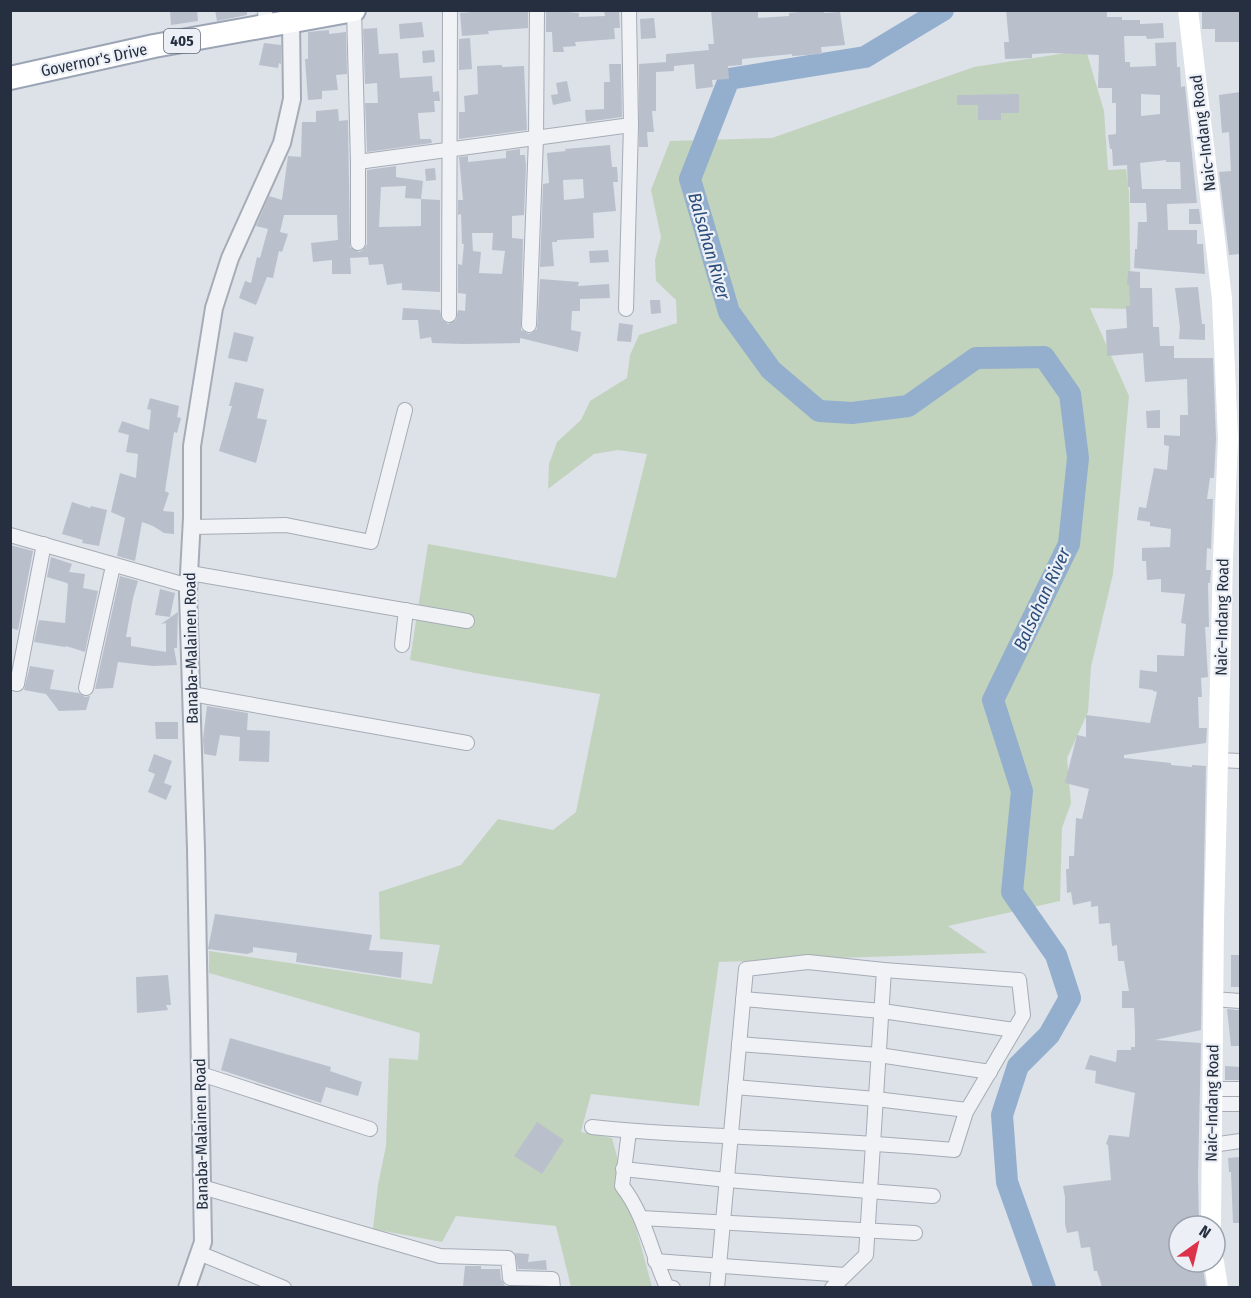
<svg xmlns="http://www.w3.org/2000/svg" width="1251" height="1298" font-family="'Fira Sans Condensed',sans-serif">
<rect width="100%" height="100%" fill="#dde1e8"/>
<!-- green -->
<polygon fill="#c2d3bd" points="1086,50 1104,111 1108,170 1126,169 1129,192 1131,309 1090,308 1129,396 1113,574 1091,667 1088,712 1067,758 1071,803 1062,828 1060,901 948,926 987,953 719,962 699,1106 591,1094 581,1132 612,1138 652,1287 571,1287 556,1226 456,1216 442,1242 373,1229 378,1185 386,1146 389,1058 418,1060 420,1033 209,973 209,951 432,984 440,945 380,939 379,892 461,865 498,819 553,830 576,812 600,694 475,673 410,660 428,544 616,578 647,454 618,450 594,454 548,489 549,464 557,442 581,420 590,401 627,378 630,355 639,335 677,323 676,300 656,281 655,260 661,237 651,190 670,141 772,138 974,67"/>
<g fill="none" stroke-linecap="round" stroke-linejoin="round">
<!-- river -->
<polyline stroke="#93afcd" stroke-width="22" points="943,10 865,57 729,79 690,179 729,312 771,370 819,411 852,413 908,406 976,358 1044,357 1070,394 1078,458 1069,544 993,700 1022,791 1012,892 1056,955 1070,998 1049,1035 1018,1066 1002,1115 1007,1182 1045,1288"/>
</g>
<!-- building -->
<g fill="#b9c0cc" fill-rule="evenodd">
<polygon points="170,10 197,10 198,21 171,25"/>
<polygon points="215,10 247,10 247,15 217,21"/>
<polygon points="495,10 528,10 528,28 488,31 489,34 462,36 460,13"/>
<polygon points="546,10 579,13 579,17 605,16 604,10 619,10 620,28 614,28 615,39 575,42 576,46 563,47 564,52 553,52 552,32 546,32"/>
<polygon points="711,10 758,10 758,18 789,16 789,13 800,12 800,10 824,10 824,13 840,12 845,45 821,47 822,54 792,56 792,54 742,59 742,65 728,66 729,79 712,80 713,87 696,89 694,64 674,66 674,71 656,72 656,111 652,111 654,132 647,132 648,147 639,147 639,64 666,62 666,54 709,50 708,44 714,44"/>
<path d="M1006 10H1107V17H1122V20H1140V24L1163 23 1164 38 1147 39 1146 36H1124L1125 62H1130V67L1156 66 1155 43 1176 42 1177 67H1180L1181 87 1185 86 1197 203 1167 204 1168 230H1197V244H1203L1205 274 1134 268 1135 249H1137L1138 222H1147L1146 203H1130V187H1128L1127 165 1113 166 1112 149H1110L1108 135 1116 134V103H1112V88H1098L1099 55 1052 53 1032 54V58L1005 59 1004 42H1009ZM1141 94 1160 95V114L1141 116ZM1166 160V162H1180L1181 189H1142L1140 163Z"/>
<polygon points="1202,10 1240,10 1240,42 1215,42 1215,29 1202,29"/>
<polygon points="654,18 656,38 641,39 640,19"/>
<polygon points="422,22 424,37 400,39 399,24"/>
<polygon points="377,28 379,54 398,53 400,78 432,76 433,92 439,91 440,101 434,101 435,112 418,113 420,139 431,139 432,143 367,152 365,103 378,103 377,83 365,84 363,29"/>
<polygon points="329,30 329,34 346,32 347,74 336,75 338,90 322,91 322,99 308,100 305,59 308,59 308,32"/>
<polygon points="470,38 472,69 459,70 459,39"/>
<polygon points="264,43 281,45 281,64 279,63 278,68 259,65"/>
<polygon points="434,50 435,62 423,63 422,51"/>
<polygon points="609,64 621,64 622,117 586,122 585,110 604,109 604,82 610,82"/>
<polygon points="502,65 502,67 524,66 527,130 459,139 459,112 465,112 464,96 478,94 477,66"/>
<polygon points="567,81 571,101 553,105 551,95 558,94 556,83"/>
<polygon points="1240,92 1240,254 1229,255 1219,172 1231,171 1229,132 1222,133 1219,95"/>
<polygon points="1019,94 1019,113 1001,113 1001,120 978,120 978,105 957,105 957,95"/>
<path d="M338 109 339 121 348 120 350 247 359 252 363 250 367 244V170L396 166V177L423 181 421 199 440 200V292L402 290V283L387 285 383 264 369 265 368 257 350 258 351 274H332V260L313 262 311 243 338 240 337 215H284L280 232 288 234 282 252 279 251 273 278 267 277 256 305 239 298 245 281 251 283 257 257 260 258 268 229 256 226 269 196 282 200 288 156 301 157 302 122H316V111ZM406 186 405 198 421 199V226L379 227 381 187Z"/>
<path d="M610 145 612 167H617L618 182H613L616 211 593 213 594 238 557 240V242H552L554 266 540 267 543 184 549 183 547 153 566 151 565 149ZM583 179 584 198 564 200 563 180Z"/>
<path d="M520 149V155H525L526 166 524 215 512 216V238L523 239 521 330 529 334 537 329 540 279 579 282 578 286 609 284 610 298 580 299V311H572L571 330 581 332 578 352 520 338V343L464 344 432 343 431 337 420 339 418 320H402L403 308 440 310 442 320 448 324 456 320 458 310 465 311 466 294 458 293V264L462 265 464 244H462L461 214 458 215V200H463L459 157 468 156V162L506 158V151ZM472 233H493L492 250 505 251 502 274 479 273 481 252 473 251Z"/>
<polygon points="435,168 436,180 426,181 425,169"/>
<polygon points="1189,209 1199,209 1201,224 1189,224"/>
<polygon points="608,250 609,262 590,263 589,251"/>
<polygon points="1128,271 1140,272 1140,288 1152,288 1153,327 1159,327 1160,346 1174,346 1174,358 1213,358 1216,439 1214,478 1210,478 1207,499 1213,499 1211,549 1207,548 1206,570 1211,570 1210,583 1208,583 1209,627 1205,627 1208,677 1201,678 1202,697 1198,697 1199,728 1207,728 1206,743 1124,755 1124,758 1171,763 1171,765 1192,767 1192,765 1206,766 1201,1030 1155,1040 1201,1043 1198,1175 1199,1226 1179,1226 1179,1262 1202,1262 1206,1287 1102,1287 1097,1271 1094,1271 1090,1247 1081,1248 1078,1231 1067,1233 1065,1224 1065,1197 1063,1186 1111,1180 1108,1145 1106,1144 1109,1135 1129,1137 1135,1093 1095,1083 1096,1071 1085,1069 1090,1055 1116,1062 1117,1050 1131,1050 1131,1047 1135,1047 1135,1030 1134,1008 1122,1008 1122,991 1129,991 1124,961 1118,961 1117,945 1112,946 1110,923 1099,924 1098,906 1091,907 1091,901 1073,905 1071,892 1067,893 1066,869 1069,869 1069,856 1074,856 1076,818 1082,819 1089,789 1065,783 1077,735 1086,737 1086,715 1150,723 1157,692 1153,691 1153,690 1139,688 1140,670 1157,672 1157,655 1184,656 1186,624 1181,623 1185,594 1161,592 1161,579 1147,580 1146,561 1142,561 1142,548 1170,547 1171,529 1150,526 1150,522 1137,520 1139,507 1146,508 1154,468 1167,470 1169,446 1164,445 1164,435 1180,436 1180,415 1188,415 1187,379 1145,382 1143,353 1107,356 1106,330 1127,328 1126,306 1130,306 1129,285 1127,285"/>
<polygon points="1198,287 1202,324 1205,324 1205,340 1179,339 1180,327 1175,288"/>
<polygon points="650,300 660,300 661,313 651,314"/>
<polygon points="619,323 633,325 631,342 617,341"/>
<polygon points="234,332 254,337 247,362 228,358"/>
<polygon points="235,382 264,389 257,418 267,420 256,463 219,451 232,406 229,406"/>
<polygon points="150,398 179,406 177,417 181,418 177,433 174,432 165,491 169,493 163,511 174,512 174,534 164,533 153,526 142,522 135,561 117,556 125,518 111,512 120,473 136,478 138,454 126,452 129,435 118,432 122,421 149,430 151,410 147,409"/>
<polygon points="1160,410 1160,428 1147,428 1146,411"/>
<polygon points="72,502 90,508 91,506 107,510 99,546 82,543 83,540 62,534"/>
<polygon points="10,545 33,551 18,630 10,628"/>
<polygon points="51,557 72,564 69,572 85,574 83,588 98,591 85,652 66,646 65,647 34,642 39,620 65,623 68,585 67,583 47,577"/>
<polygon points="120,576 138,581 133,598 126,637 131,637 131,646 166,652 166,623 161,624 178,612 177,648 174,648 177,665 153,666 118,662 113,688 95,689"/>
<polygon points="160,589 175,593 170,617 155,615"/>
<polygon points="30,666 54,670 50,689 79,693 85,697 90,696 86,710 59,711 46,694 24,690"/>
<polygon points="207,706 248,713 247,730 270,731 269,762 239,761 240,737 220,735 216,756 204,754 203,739"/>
<polygon points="155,722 178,722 178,739 156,739"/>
<polygon points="154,754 172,761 164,783 172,786 166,800 148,792 155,774 148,771"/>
<polygon points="215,914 372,935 369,950 403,952 401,978 296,962 297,953 253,947 253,952 247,954 208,949"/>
<rect x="1231" y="955" width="9" height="32"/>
<polygon points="168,975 171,1005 166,1005 168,1010 137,1013 136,977"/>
<polygon points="1227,1009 1239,1010 1240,1046 1231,1046"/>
<polygon points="230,1038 331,1067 330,1071 362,1082 358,1096 326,1087 321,1103 221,1070"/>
<polygon points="1225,1066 1240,1067 1240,1080 1225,1080"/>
<polygon points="537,1122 564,1140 542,1174 514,1156"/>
<polygon points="1240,1157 1240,1223 1233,1223 1231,1172 1229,1172 1228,1158"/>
<polygon points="515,1253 529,1254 528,1262 546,1260 547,1270 518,1269"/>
<polygon points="465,1266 481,1266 481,1269 500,1269 501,1279 505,1286 520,1287 463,1287"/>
</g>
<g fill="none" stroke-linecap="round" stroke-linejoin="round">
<defs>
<g id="minor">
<polyline points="265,10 266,26"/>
<polyline points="354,10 358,162 358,243"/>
<polyline points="358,162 631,125"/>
<polyline points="626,309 631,125 629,10"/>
<polyline points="449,315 450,10"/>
<polyline points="529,325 536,138 537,10"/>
<polyline points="192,527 286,525 371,542 405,410"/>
<polyline points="10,535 189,586"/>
<polyline points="190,573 467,621"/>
<polyline points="402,645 406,610"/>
<polyline points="10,682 17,684 44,544"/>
<polyline points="86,688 113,566"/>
<polyline points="192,694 467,743"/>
<polyline points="1218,760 1240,761"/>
<polyline points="743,999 882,1011 1014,1030"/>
<polyline points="1213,999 1240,1001"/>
<polyline points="739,1044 879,1055 990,1072"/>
<polyline points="201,1074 370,1129"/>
<polyline points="735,1087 876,1099 967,1110"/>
<polyline points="1212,1089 1240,1089"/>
<polyline points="1212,1104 1240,1104"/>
<path d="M592 1127C642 1133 693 1134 743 1137 814 1140 884 1144 954 1150L966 1112 1023 1015 1019 980 884 970 808 962 746 969C736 1075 727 1181 717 1288"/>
<path d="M629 1131 622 1186C645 1215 651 1253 667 1287L673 1288"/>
<polyline points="1212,1145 1240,1141"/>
<polyline points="623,1169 727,1180 933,1196"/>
<polyline points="202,1187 440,1256 508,1258 510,1278 552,1279 553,1288"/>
<polyline points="641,1218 915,1233"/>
<polyline points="199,1253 284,1288"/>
<polyline points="655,1261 845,1275"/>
<polyline points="832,1288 866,1255 884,970"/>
</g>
<polyline id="tertiary" points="187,1288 203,1242 196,849 188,593 192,518 192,446 214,308 230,258 282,143 292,99 291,22"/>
<polyline id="primary" points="10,78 154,46 354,10"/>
</defs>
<!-- minor casing -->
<use href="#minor" stroke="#a6acb6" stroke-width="16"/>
<!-- tertiary casing -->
<use href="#tertiary" stroke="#a6acb6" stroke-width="20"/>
<!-- primary casing -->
<use href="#primary" stroke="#9ba5b5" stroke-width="26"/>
<!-- minor -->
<use href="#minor" stroke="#f0f2f6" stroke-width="14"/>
<!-- tertiary -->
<use href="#tertiary" stroke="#f0f2f6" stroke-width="16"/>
<!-- secondary -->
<g stroke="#fff" stroke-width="20">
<polyline points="1188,10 1222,299 1228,439 1223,559 1214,921 1211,1226"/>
<polyline points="1214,1262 1218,1288"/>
</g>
<!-- primary -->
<use href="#primary" stroke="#fff" stroke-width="22"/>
</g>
<g text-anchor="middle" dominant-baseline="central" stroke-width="4.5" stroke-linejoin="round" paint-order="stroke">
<!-- shield labels -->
<rect fill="#ecf0f6" stroke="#616977" stroke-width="1.5" x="164" y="29" width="36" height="24" rx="4.5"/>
<g font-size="15" font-weight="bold" fill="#252f40">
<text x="182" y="41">405</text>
</g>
<!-- street labels -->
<g font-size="16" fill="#252f40" stroke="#ecf0f6">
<text transform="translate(94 60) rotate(-12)">Governor's Drive</text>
<text transform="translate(1203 133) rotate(-97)">Naic–Indang Road</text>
<text transform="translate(1222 617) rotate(-89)">Naic–Indang Road</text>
<text transform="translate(191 648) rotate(-91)">Banaba-Malainen Road</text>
<text transform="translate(1212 1103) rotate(-89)">Naic–Indang Road</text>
<text transform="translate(201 1134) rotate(-91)">Banaba-Malainen Road</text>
</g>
<!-- water labels -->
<g font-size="18" font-style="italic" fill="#2a4d79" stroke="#ecf0f6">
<text transform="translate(709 246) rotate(74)">Balsahan River</text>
<text transform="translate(1042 599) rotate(-65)">Balsahan River</text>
</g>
</g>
<!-- border -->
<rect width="1251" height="1298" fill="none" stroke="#252f40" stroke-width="24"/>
<!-- north arrow -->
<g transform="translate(1197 1244) rotate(34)"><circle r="28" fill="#ecf0f6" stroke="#9ca3ad" stroke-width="1.5"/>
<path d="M0-4.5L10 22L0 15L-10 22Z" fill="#dc334b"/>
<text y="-9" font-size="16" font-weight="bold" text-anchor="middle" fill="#252f40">N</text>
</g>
</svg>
